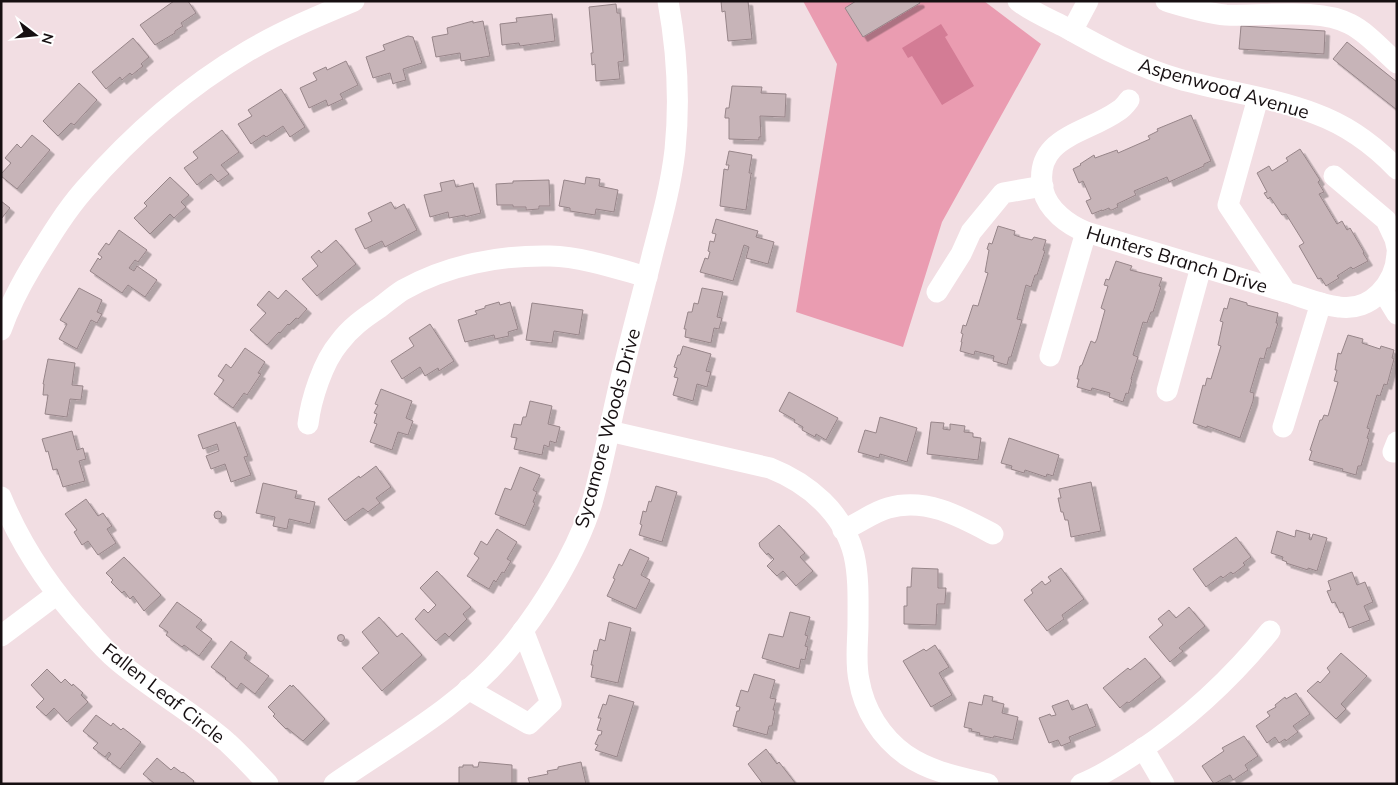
<svg xmlns="http://www.w3.org/2000/svg" width="1398" height="785" font-family="Mulish,sans-serif">
<defs>
<filter id="shadow"><feDropShadow dx="4.5" dy="4.5" stdDeviation="0" flood-color="#0004"/></filter>
</defs>
<rect width="100%" height="100%" fill="#f2dee3"/>
<!-- green -->
<polygon fill="#ea9cb1" points="803,1 984,1 1041,44 942,222 903,347 796,312 837,64"/>
<!-- water -->
<polygon fill="#d37c95" points="941,24 948,35 945,37 974,86 942,105 912,56 908,58 902,48"/>
<!-- building -->
<g fill="#c7b4b8" stroke="#978589" filter="url(#shadow)">
<polygon points="174,1 188,1 196,13 181,23 183,26 175,31 175,33 155,45 140,25"/>
<polygon points="721,1 748,1 752,39 728,41 725,11 722,12"/>
<polygon points="856,1 919,1 920,3 863,37 845,8"/>
<polygon points="616,4 617,13 620,13 624,61 618,62 620,79 596,81 595,64 592,65 591,53 593,53 589,7"/>
<polygon points="552,14 555,41 520,46 519,43 502,45 500,24 517,22 516,18"/>
<polygon points="473,21 473,23 483,21 490,56 461,61 460,53 436,57 432,37 448,34 447,28"/>
<polygon points="1241,26 1325,31 1324,54 1239,49"/>
<polygon points="408,36 413,37 422,63 403,69 406,80 395,83 393,84 390,73 373,78 366,57 385,50 383,45"/>
<polygon points="133,38 149,57 141,64 143,66 132,75 130,73 122,80 120,77 106,89 92,72"/>
<polygon points="1347,42 1397,82 1397,110 1333,59"/>
<polygon points="346,61 358,85 340,94 343,99 328,106 326,100 309,108 300,88 317,80 313,73 326,67 327,70"/>
<polygon points="79,83 97,100 74,125 71,123 58,136 43,121"/>
<polygon points="732,86 762,87 761,93 786,94 785,117 760,116 761,137 759,137 759,140 729,139 729,118 725,118 725,116 726,108 729,108"/>
<polygon points="281,89 305,127 290,137 283,126 268,136 266,137 264,135 251,144 238,124 252,116 248,110"/>
<polygon points="1191,115 1211,161 1204,164 1204,166 1169,182 1167,177 1134,191 1136,195 1117,204 1118,207 1112,210 1110,210 1109,208 1102,211 1102,210 1092,214 1086,201 1091,199 1083,181 1079,183 1073,169 1081,165 1080,164 1094,155 1095,158 1117,150 1118,153 1150,139 1148,136 1158,131 1157,129"/>
<polygon points="222,130 239,152 221,165 229,174 218,182 211,174 197,185 184,168 198,158 193,152"/>
<polygon points="32,135 50,150 17,189 1,176 1,174 11,163 5,158 17,144 21,148"/>
<polygon points="1300,149 1320,180 1318,182 1324,192 1319,194 1337,224 1342,221 1347,230 1350,228 1364,252 1363,253 1368,261 1353,269 1351,267 1337,276 1339,278 1326,286 1321,278 1318,279 1299,246 1304,243 1286,214 1282,215 1270,197 1268,199 1264,193 1267,192 1257,173 1269,166 1272,171 1288,161 1286,158"/>
<polygon points="729,151 752,155 749,173 752,173 751,174 746,210 720,206 724,169 728,170 729,165 726,165"/>
<polygon points="170,177 189,195 181,202 186,207 174,218 170,214 150,234 134,218 147,206 144,203"/>
<polygon points="586,177 600,179 599,186 618,190 614,212 596,209 595,215 570,211 570,208 559,206 564,180 585,184"/>
<polygon points="454,180 456,187 473,183 481,213 465,217 465,215 449,218 448,212 430,217 424,195 442,191 440,183"/>
<polygon points="549,180 550,206 539,206 539,209 526,210 526,207 513,207 513,205 497,205 496,184 513,183 513,181"/>
<polygon points="1,201 10,208 1,219"/>
<polygon points="391,202 395,209 404,204 417,230 385,247 382,241 365,249 355,229 372,221 368,213"/>
<polygon points="716,219 758,231 756,237 774,242 768,264 746,258 749,247 744,245 733,281 700,272 705,258 708,259 710,252 708,251 710,241 714,242 716,234 712,233"/>
<polygon points="998,226 1015,231 1014,235 1020,237 1032,240 1034,237 1046,240 1043,250 1045,251 1037,275 1035,275 1031,287 1026,285 1017,319 1022,320 1011,357 1009,357 1007,365 993,361 994,356 975,351 974,355 960,351 962,342 961,342 963,334 961,333 963,325 966,326 973,305 978,306 988,273 985,272 989,250 987,249 989,243 992,244"/>
<polygon points="119,230 147,250 138,262 135,260 129,268 134,271 137,266 157,280 145,297 128,285 122,293 90,271 98,258 100,260 102,257 98,254 106,243 109,245"/>
<polygon points="336,240 356,264 317,296 302,279 318,266 311,257 319,250 321,253"/>
<polygon points="1116,261 1132,266 1130,270 1162,278 1159,286 1161,287 1153,312 1151,312 1147,323 1143,322 1133,355 1138,357 1131,379 1132,380 1128,394 1126,393 1123,402 1109,397 1110,393 1092,388 1091,391 1077,387 1079,379 1077,379 1080,366 1082,365 1091,341 1095,343 1097,339 1105,310 1101,308 1108,286 1104,285 1106,279 1109,280"/>
<polygon points="79,288 102,300 97,312 102,314 97,323 91,320 77,349 59,339 67,324 60,320"/>
<polygon points="702,288 723,292 717,317 722,318 719,329 714,328 711,343 685,337 686,329 684,329 688,312 692,312 694,303 698,304"/>
<polygon points="286,290 307,309 298,319 296,318 289,325 288,324 280,333 279,332 267,345 250,330 266,313 257,305 269,291 278,299"/>
<polygon points="1230,298 1247,303 1247,305 1278,313 1276,323 1278,323 1270,348 1267,348 1264,359 1260,358 1250,392 1254,393 1253,401 1240,438 1207,426 1207,428 1193,423 1203,385 1205,386 1207,378 1211,379 1221,346 1218,345 1223,322 1220,321 1224,308 1227,309"/>
<polygon points="499,302 500,305 510,302 518,329 508,332 509,336 495,339 494,335 465,342 458,320 477,314 475,311 485,308 485,306"/>
<polygon points="532,303 583,310 579,335 554,331 552,343 526,340"/>
<polygon points="430,324 454,361 439,371 438,368 425,376 420,367 402,379 391,361 414,346 409,338"/>
<polygon points="1348,335 1363,339 1362,343 1380,349 1381,346 1394,350 1392,358 1394,359 1387,385 1384,384 1380,396 1377,395 1367,428 1370,429 1367,438 1369,439 1361,466 1358,466 1356,475 1342,471 1343,469 1309,460 1312,451 1310,450 1320,420 1322,420 1324,415 1328,416 1338,382 1334,381 1337,370 1335,370 1338,353 1341,354"/>
<polygon points="683,346 711,354 706,371 711,372 707,387 697,384 693,401 673,395 678,378 674,377 677,368 674,367 678,355 680,355"/>
<polygon points="245,348 265,362 258,373 261,374 247,395 244,393 233,408 214,394 224,380 218,376 226,364 231,368"/>
<polygon points="48,359 75,363 72,385 83,386 81,400 70,399 67,417 45,414 48,395 43,395 44,384 43,384"/>
<polygon points="381,389 412,401 406,418 413,421 408,435 398,432 392,450 370,442 377,424 374,423 377,414 374,413 378,405 375,404"/>
<polygon points="789,392 838,418 826,440 816,434 815,437 802,430 803,427 794,422 795,420 779,411"/>
<polygon points="530,401 552,406 548,424 560,427 556,443 550,441 549,447 544,445 542,455 514,449 517,438 511,437 514,424 521,425 523,417 526,417"/>
<polygon points="880,417 917,428 907,462 880,454 879,458 858,452 865,430 876,433"/>
<polygon points="235,422 248,456 244,457 251,475 231,482 225,464 211,469 206,456 219,451 217,444 203,449 198,435"/>
<polygon points="931,422 944,423 943,429 950,430 950,424 965,426 964,432 973,433 973,437 981,438 978,460 927,454"/>
<polygon points="72,431 77,450 83,448 86,459 79,461 85,481 63,487 57,469 53,470 48,451 46,452 42,439"/>
<polygon points="1009,438 1059,455 1053,476 1047,474 1046,477 1025,470 1024,473 1011,469 1012,466 1001,463"/>
<polygon points="376,466 391,487 376,498 380,503 368,512 363,508 345,521 328,499 359,476 360,478"/>
<polygon points="520,467 540,475 533,490 537,492 533,502 535,503 525,526 495,514 505,488 511,490"/>
<polygon points="1091,482 1101,531 1071,537 1068,520 1065,520 1063,512 1061,512 1058,498 1061,498 1059,489"/>
<polygon points="263,483 297,491 295,498 315,502 310,524 289,519 287,529 273,526 275,517 256,513"/>
<polygon points="656,486 677,492 662,542 639,535 642,525 640,524 643,511 646,512 649,501 651,502"/>
<polygon points="86,499 98,516 103,513 112,526 107,529 116,543 98,555 88,541 82,545 74,532 77,530 65,514"/>
<circle cx="218" cy="515" r="4"/>
<polygon points="779,525 805,553 800,557 813,571 796,586 783,571 777,576 767,566 774,559 768,553 767,555 760,547 759,543"/>
<polygon points="497,529 517,542 507,559 511,561 504,573 502,572 496,582 494,580 489,589 467,576 479,558 474,554 481,541 487,545"/>
<polygon points="1296,530 1310,534 1309,539 1311,540 1313,534 1327,538 1317,571 1308,568 1308,570 1286,563 1287,562 1282,560 1283,557 1271,553 1277,531 1295,537"/>
<polygon points="1236,537 1251,557 1243,563 1245,565 1236,572 1233,574 1231,572 1223,578 1221,576 1206,587 1193,569"/>
<polygon points="630,549 649,558 641,575 650,580 636,609 607,596 615,579 613,578 619,564 622,566"/>
<polygon points="124,557 161,595 144,611 133,596 130,599 124,591 122,593 111,582 113,580 106,573"/>
<polygon points="912,568 938,569 938,588 946,588 945,602 945,604 937,604 936,625 904,624 904,606 907,606 907,587 911,587"/>
<polygon points="1061,568 1084,599 1062,615 1064,619 1047,631 1024,600 1033,593 1031,590 1042,581 1045,585 1051,581 1048,577"/>
<polygon points="437,571 471,607 463,614 467,619 449,637 445,633 436,641 415,619 424,609 428,613 436,605 420,588"/>
<polygon points="1352,572 1357,585 1365,582 1373,602 1364,606 1370,620 1349,628 1343,612 1340,613 1335,602 1332,603 1327,591 1331,590 1328,581"/>
<polygon points="177,602 202,620 196,627 212,639 199,656 184,645 182,647 166,635 168,632 159,626"/>
<polygon points="1189,607 1205,626 1179,648 1183,651 1170,662 1149,637 1163,625 1158,619 1169,610 1176,618"/>
<polygon points="790,612 810,617 805,635 808,636 805,646 808,647 805,660 801,659 799,669 762,658 769,634 783,637"/>
<polygon points="379,617 397,637 402,633 422,655 382,691 362,668 379,653 362,632"/>
<polygon points="609,622 631,628 618,683 591,677 593,665 591,665 594,650 597,651 600,639 605,641"/>
<circle cx="341" cy="638" r="3.5"/>
<polygon points="231,641 247,653 244,658 269,676 255,694 241,683 237,689 225,679 226,678 211,667"/>
<polygon points="935,645 949,667 939,673 952,695 931,707 903,661 924,649 926,651"/>
<polygon points="1341,653 1367,676 1341,704 1346,709 1336,719 1307,691 1318,681 1320,683 1330,672 1327,668"/>
<polygon points="1145,658 1161,677 1129,703 1127,702 1120,708 1103,688 1128,668 1130,670"/>
<polygon points="47,669 61,683 65,679 72,686 73,684 83,693 81,695 88,702 67,722 54,708 46,716 36,707 44,699 31,685"/>
<polygon points="754,674 775,680 770,698 776,699 773,710 775,710 772,726 769,726 767,735 733,726 737,711 739,711 740,707 736,706 741,690 748,692"/>
<polygon points="290,685 292,687 293,685 325,719 303,741 287,728 286,729 273,716 275,714 268,707"/>
<polygon points="1296,693 1310,714 1293,726 1298,732 1286,741 1285,739 1279,743 1275,737 1267,743 1256,726 1270,716 1267,712 1276,707 1275,705 1285,697 1286,699"/>
<polygon points="609,695 634,702 617,757 595,750 598,745 595,744 599,735 601,735 602,731 597,730 601,718 598,718 603,704 606,705"/>
<polygon points="984,695 993,697 992,701 1004,704 1002,713 1018,717 1013,740 994,736 993,738 979,735 980,733 971,731 972,729 964,727 969,702 982,705"/>
<polygon points="1068,700 1072,710 1087,704 1096,726 1069,737 1071,742 1061,746 1058,740 1049,743 1039,718 1050,714 1051,716 1056,715 1052,706"/>
<polygon points="96,715 111,726 113,723 121,730 123,728 141,742 120,769 107,759 111,754 109,752 105,757 93,748 98,743 83,731"/>
<polygon points="1244,736 1258,756 1245,765 1248,770 1233,780 1230,775 1214,784 1202,766 1224,751 1222,748"/>
<polygon points="766,749 777,764 779,762 796,784 763,784 748,764"/>
<polygon points="157,758 171,770 174,767 182,773 183,772 194,781 193,782 194,784 155,784 143,774"/>
<polygon points="479,762 512,765 512,784 459,784 459,767 463,767 463,765 473,765 473,767 478,767"/>
<polygon points="581,762 586,784 530,784 528,778 548,774 547,771 558,769 558,767"/>
</g>
<g fill="none" stroke-linecap="round" stroke-linejoin="round">
<!-- minor -->
<g stroke="#fff" stroke-width="21">
<path d="M1018 1C1032 12 1049 19 1065 27 1102 48 1138 67 1179 79 1224 92 1272 97 1316 114 1346 125 1375 146 1397 169"/>
<path d="M1166 1C1186 7 1205 13 1226 15 1261 17 1319 7 1350 24 1368 33 1382 50 1397 63"/>
<polyline points="1072,31 1088,1"/>
<path d="M1258 98 1228 205 1286 292C1303 297 1321 305 1339 307 1371 312 1396 283 1397 253"/>
<path d="M1129 100C1126 104 1122 109 1118 111 1086 134 1032 137 1043 190 1048 210 1068 225 1086 232L1286 292"/>
<polyline points="1334,176 1386,220 1395,239 1397,248"/>
<polyline points="1383,291 1397,314"/>
<polyline points="937,292 961,254 971,232 1003,193 1043,186"/>
<path d="M1 330C9 307 20 286 32 266 48 240 64 213 84 190 130 137 187 87 248 51 282 31 318 16 354 1"/>
<polyline points="1050,356 1086,232"/>
<polyline points="1167,391 1201,267"/>
<path d="M308 424C311 399 323 362 339 343 350 328 364 318 379 308 387 302 395 295 403 290 447 265 500 255 550 256 583 257 615 268 647 277"/>
<polyline points="1283,427 1321,303"/>
<path d="M609 431 770 468C808 483 844 513 854 555 859 577 858 600 858 623 858 641 855 662 859 680 864 710 881 737 906 755 931 772 959 777 988 784"/>
<polyline points="1393,452 1397,442"/>
<path d="M1 497C22 548 50 589 87 629 97 641 107 652 119 662 154 691 194 713 228 743 242 756 255 770 268 784"/>
<path d="M843 530C858 524 873 512 888 508 926 497 961 517 993 534"/>
<polyline points="1,636 57,594"/>
<polyline points="468,689 529,724 551,703 523,630"/>
<polyline points="1143,748 1164,784"/>
<path d="M334 784C393 743 460 707 506 652 540 612 577 552 592 503 605 457 613 408 625 362 634 325 644 289 653 252 662 218 671 185 675 150 680 100 677 50 668 1"/>
<path d="M1081 784C1102 776 1119 764 1138 752 1189 718 1231 679 1270 631"/>
</g>
</g>
<g text-anchor="middle" dominant-baseline="central" stroke-width="4" stroke-linejoin="round" paint-order="stroke">
<!-- street labels -->
<g font-size="19" fill="#160f11" stroke="#fff">
<text transform="translate(1224 88) rotate(16)">Aspenwood Avenue</text>
<text transform="translate(1177 259) rotate(17)">Hunters Branch Drive</text>
<text transform="translate(607 428) rotate(-75)">Sycamore Woods Drive</text>
<text transform="translate(164 693) rotate(38)">Fallen Leaf Circle</text>
</g>
</g>
<!-- border -->
<rect width="1398" height="785" fill="none" stroke="#160f11" stroke-width="5"/>
<!-- north arrow -->
<g transform="translate(35 35) rotate(106)" stroke="#ffffff" stroke-width="4" paint-order="stroke">
<path d="M0-4L9 19L0 12L-9 19Z" fill="#160f11"/>
<text y="-8" font-size="14" font-weight="bold" text-anchor="middle" fill="#160f11">N</text>
</g>
</svg>
